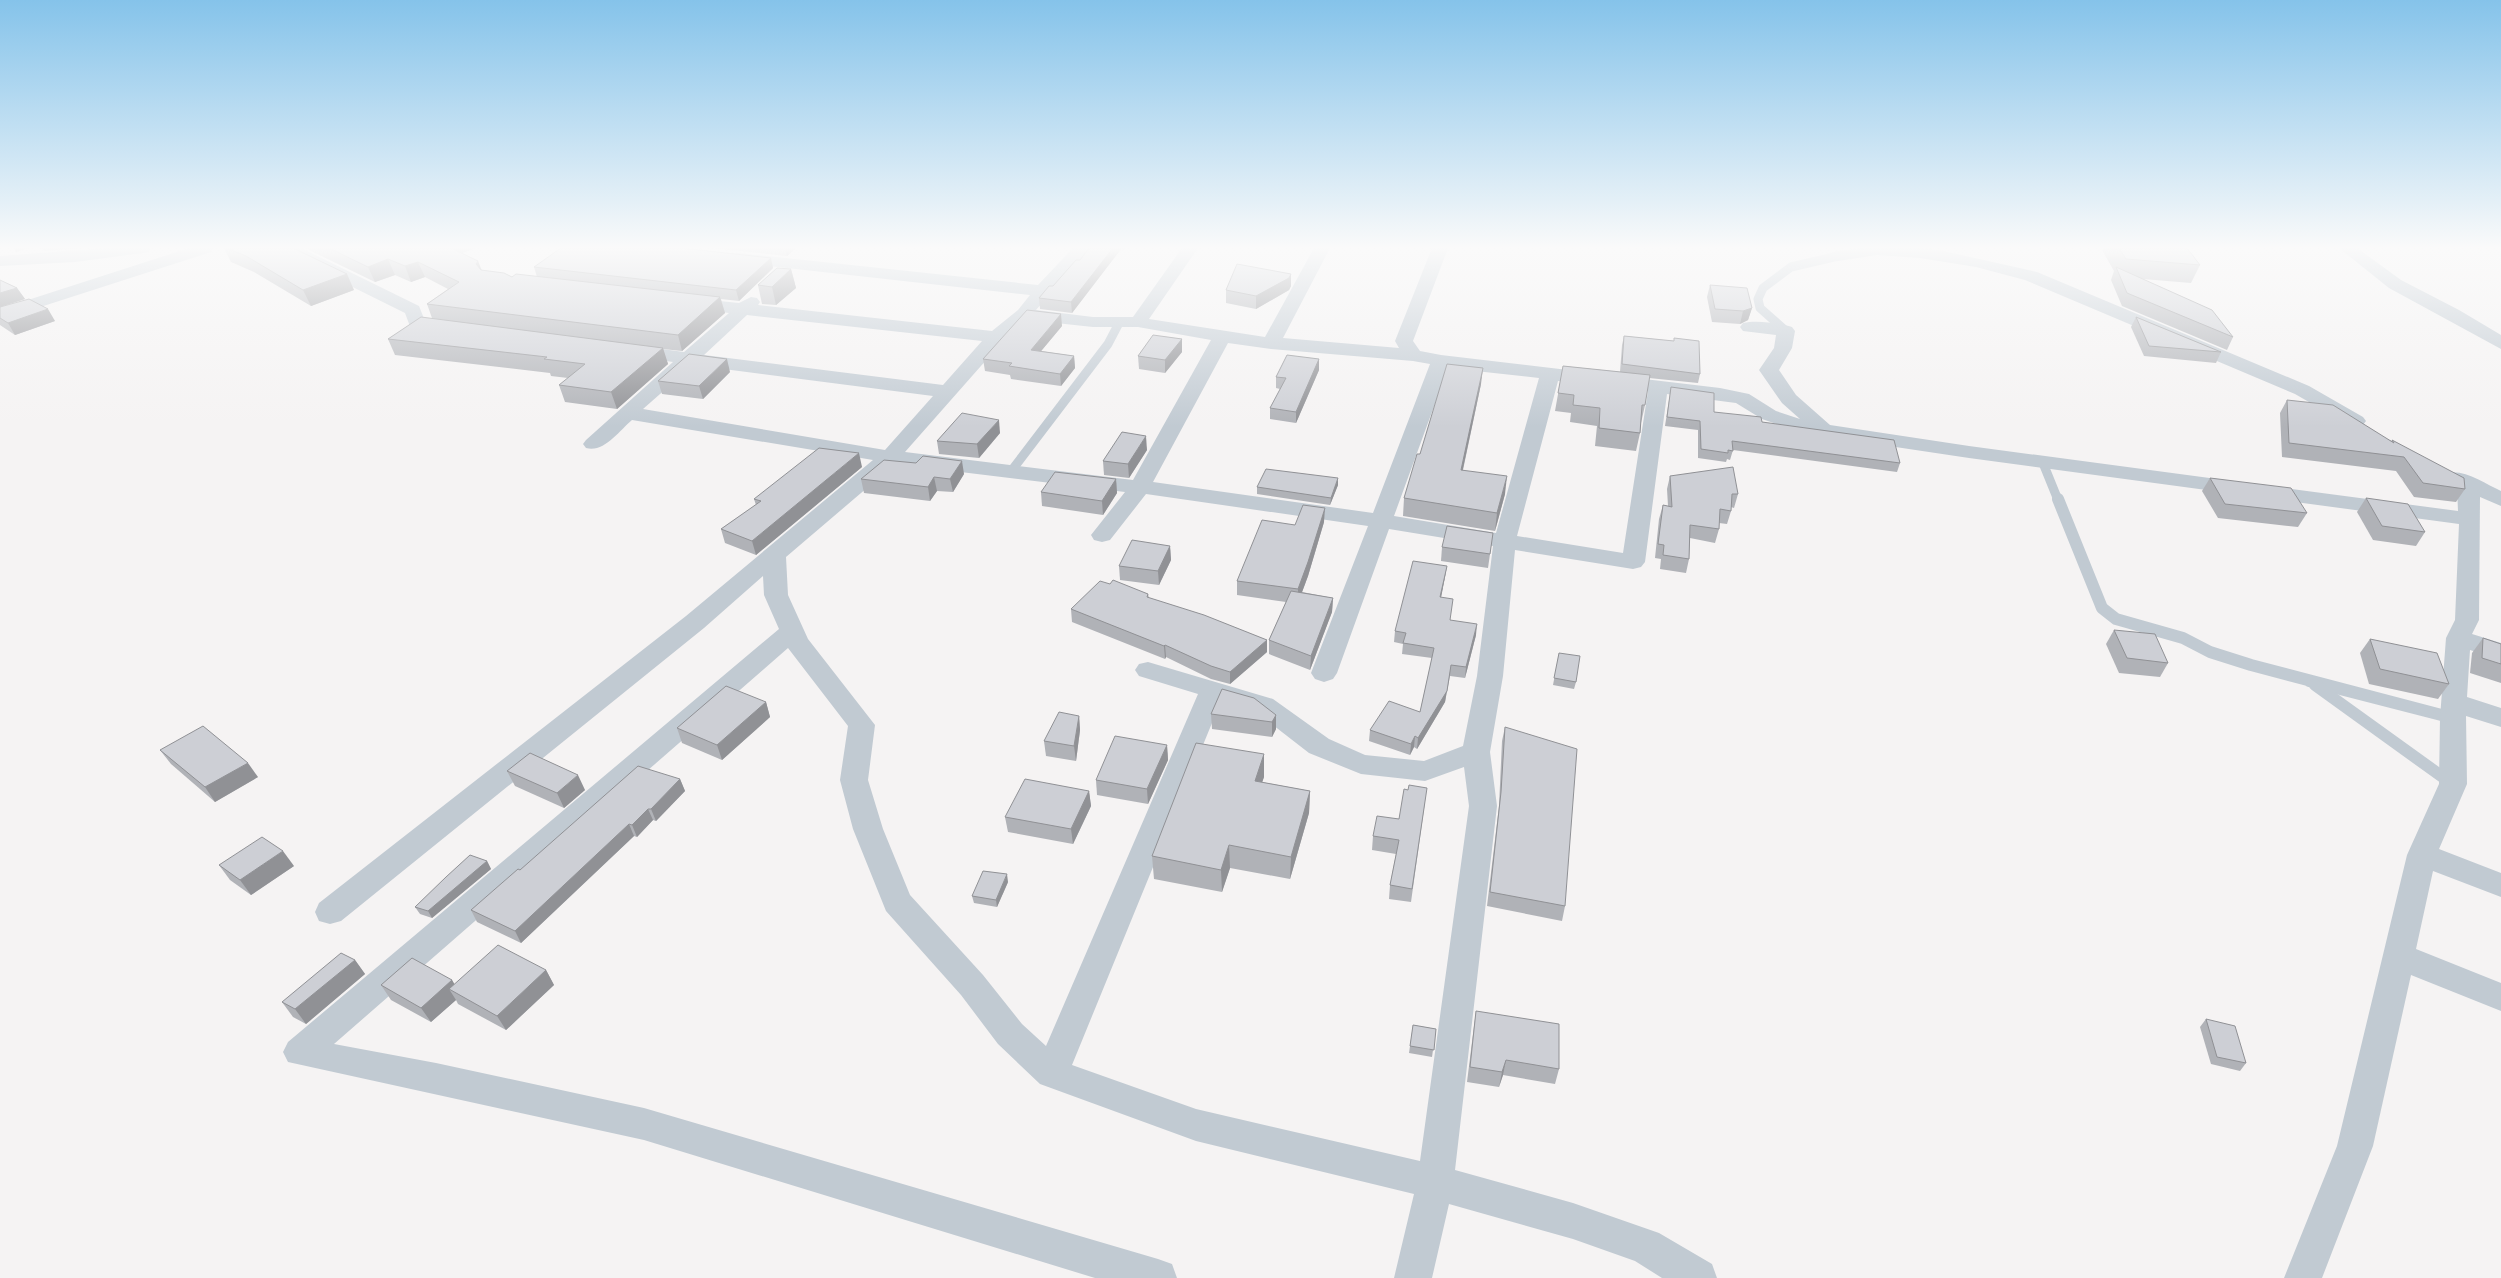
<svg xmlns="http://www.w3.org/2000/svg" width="2501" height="1278" font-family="'Fira Sans Condensed',sans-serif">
<rect width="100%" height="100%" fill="#f5f3f3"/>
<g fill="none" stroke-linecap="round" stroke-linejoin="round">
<!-- lane-far1 -->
<g stroke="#c1cad2" stroke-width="9">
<polyline points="1786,331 1760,308 1758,299 1763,288 1791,267 1838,256"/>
<polyline points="2043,463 2058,500"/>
<polyline points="1012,470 1108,344 1119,323"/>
</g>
<!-- lane -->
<g stroke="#c1cad2" stroke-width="12">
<polyline points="2058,499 2102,608 2116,619 2183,638 2210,652 2251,665 2453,718 2309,681"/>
<polyline points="2315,685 2451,783"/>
</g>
<!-- street -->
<g fill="#c1cad2" fill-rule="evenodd">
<polygon points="106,248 151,248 149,252 143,253 75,262 0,266 0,256"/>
<polygon points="189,248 213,248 211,252 0,320 0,309"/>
<polygon points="280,248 301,248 419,306 425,321 451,325 454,329 451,333 445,334 411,329 405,313 282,252"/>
<path d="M1073 248H1090L1036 310 1093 317H1133L1182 248H1198L1149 319 1265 337 1314 248H1330L1283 338 1399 348 1395 341 1432 248H1448L1413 341 1420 351 1441 355 1720 388 1749 394 1776 411 1800 419 1782 403 1759 370 1774 348 1776 335 1743 331 1740 327 1743 323C1757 320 1778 323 1792 327L1795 331 1792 348 1779 370 1796 395 1830 425 1969 446 2458 511 2457 487 2447 483 2444 478 2447 473C2465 469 2485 484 2501 491V506L2480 497 2479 620 2472 634 2501 643V660L2470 650 2467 697 2501 708V727L2466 716 2467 784 2439 849 2501 873V897L2433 871 2416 949 2501 983V1011L2411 975 2373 1146 2322 1278H2284L2337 1146 2407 855 2439 784 2440 718 2446 638 2455 620 2459 524 1969 458 1802 433 1762 419 1736 403 1667 394 1645 562 1641 567 1633 569 1515 550 1503 676 1490 752 1497 806 1455 1170 1573 1203 1659 1233 1712 1264 1717 1278H1662L1635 1261 1573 1239 1449 1204 1432 1278H1394L1414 1194 1196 1141 1040 1084 998 1044 961 995 886 911 853 829 840 780 848 726 788 648 334 1044 436 1063 644 1108 1158 1259 1172 1264 1177 1278H1095L644 1140 288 1062 283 1052 288 1042 779 629 764 595 763 576 704 628 341 921 330 924 319 921 315 912 319 903 686 616 873 460 632 420C619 431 604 453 586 448L583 444 586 440 673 362 625 355 623 351 625 347 632 345 684 352 729 313 684 307 681 303 684 299 690 298 739 303 751 297 757 298 760 302 758 305 992 331 1018 310 1030 295 732 262 730 258 732 254 738 253 1038 285ZM747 315 982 341 943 385 704 355ZM1028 320 1093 327H1138L1211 340 1133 480 905 452 1003 341ZM1228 343 1271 349 1413 361 1430 364 1373 513 1153 482ZM693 365 933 396 885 450 643 409ZM1448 368 1539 378 1496 533 1394 516ZM1558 381 1648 391 1623 553 1517 536ZM895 464 1125 492 1091 535 1094 540 1102 542 1110 540 1146 494 1368 526 1311 673 1315 679 1324 682 1333 679 1337 673 1389 529 1493 546 1477 676 1463 746 1424 761 1365 755 1329 739 1273 699 1148 662 1139 664 1135 670 1139 676 1198 694 1046 1046 1022 1024 983 975 910 895 883 829 868 780 875 725 808 639 788 595 786 557ZM1221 701 1255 711 1309 753 1361 774 1425 781 1464 767 1469 806 1420 1161 1196 1109 1072 1065Z"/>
<polygon points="1859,248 1920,248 1939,250 2037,272 2309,386 2363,417 2366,421 2363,425 2356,427 2349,425 2295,394 2025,280 1976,267 1920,258 1877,255 1838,261 1832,260 1830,256 1832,252"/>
<polygon points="2339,248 2357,248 2401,280 2459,310 2501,335 2501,349 2389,288"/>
</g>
</g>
<!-- wall -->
<g fill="#b0b2b7">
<polygon points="42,248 82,248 44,251"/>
<polygon points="224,248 293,248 354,290 311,306 254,272 231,262"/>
<polygon points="305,248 476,248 462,253 482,270 512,277 537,277 534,267 771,258 773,268 739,301 721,299 725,313 682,351 663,349 668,364 617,409 565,402 559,385 568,378 551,376 550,373 395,355 388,339 432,318 427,304 448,289 425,277 411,282 395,275 375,282"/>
<polygon points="711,248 796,248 787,256"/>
<polygon points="1089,248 1125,248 1124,250 1121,249 1072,313 1040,309 1039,298 1053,286 1080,260"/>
<polygon points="2103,248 2187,248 2200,265 2191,283 2143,279 2233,337 2227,350 2122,306 2111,280 2114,271 2102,250"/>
<polygon points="791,269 796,288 776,305 762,304 758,285"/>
<polygon points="0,280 17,288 25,299 4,306 55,321 15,335 0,325"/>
<polygon points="1710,285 1752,308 1748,320 1740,324 1712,322 1707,297"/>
<polygon points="1291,286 1289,290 1256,309 1226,303 1226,290"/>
<polygon points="2136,317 2221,352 2216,363 2144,356 2131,327"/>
<polygon points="1062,326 1041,351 1074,356 1075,368 1061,386 1011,379 1010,375 985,371 983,359"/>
<polygon points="1624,336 1674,341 1674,338 1700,374 1698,383 1649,378 1645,405 1641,423 1640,433 1636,451 1595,446 1597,426 1570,422 1571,413 1555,411 1563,366 1620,372 1622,345"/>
<polygon points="1182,339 1182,352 1165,373 1139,369 1138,356"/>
<polygon points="1319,359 1319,370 1296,423 1270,419 1270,408 1280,389 1276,388 1276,377"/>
<polygon points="730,372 703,399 662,394 658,381"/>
<polygon points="1481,384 1463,470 1505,494 1495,531 1403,516 1404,498 1420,454"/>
<polygon points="1671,387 1714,412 1762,422 1900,463 1897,472 1733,450 1730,460 1727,459 1726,462 1698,458 1698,430 1665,426"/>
<polygon points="2287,400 2392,441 2392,440 2465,489 2456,502 2414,497 2396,471 2282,457 2280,413"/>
<polygon points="1000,433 979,458 939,454 937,441"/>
<polygon points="1147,450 1129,478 1104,475 1103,461"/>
<polygon points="862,467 756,555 725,543 721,529 756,505 754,499"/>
<polygon points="964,474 953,492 937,491 930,501 864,493 861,479"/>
<polygon points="1670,476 1738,494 1734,508 1731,507 1731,511 1727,524 1719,523 1719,529 1715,543 1690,538 1689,559 1686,573 1660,569 1661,559 1655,558 1659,519 1663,505 1668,506 1667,489"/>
<polygon points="2210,478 2307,513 2298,527 2218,518 2202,491"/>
<polygon points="1116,479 1117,493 1103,515 1042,506 1041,492"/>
<polygon points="1338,485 1330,505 1257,494 1257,487"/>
<polygon points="2366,498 2425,532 2416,546 2373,540 2357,512"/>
<polygon points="1324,522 1308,576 1302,592 1333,598 1332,612 1310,670 1269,654 1269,640 1286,602 1237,595 1237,581 1295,525"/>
<polygon points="1493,533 1488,568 1441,561 1442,547"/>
<polygon points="1170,546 1171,560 1159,585 1120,580 1119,566"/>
<polygon points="1447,566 1441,597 1450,620 1476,635 1465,678 1450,676 1445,702 1417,749 1414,747 1410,755 1369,741 1370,730 1420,712 1432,658 1402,654 1403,644 1394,642 1395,631"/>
<polygon points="1110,584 1148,594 1149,598 1267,640 1267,652 1230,684 1211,679 1166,657 1165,659 1072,622 1071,609"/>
<polygon points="2114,630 2168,663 2160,677 2119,673 2106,644"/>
<polygon points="2483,638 2501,644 2501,683 2470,673 2472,653"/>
<polygon points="2370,639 2449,684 2438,699 2369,684 2360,653"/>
<polygon points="1559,653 1576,682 1574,689 1553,685"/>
<polygon points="766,702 770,717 722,760 682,743 677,728"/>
<polygon points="1211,714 1276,715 1276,729 1272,737 1212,729"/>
<polygon points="1079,716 1080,730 1076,761 1046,756 1044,741"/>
<polygon points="1505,727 1565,906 1562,921 1487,906 1499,806 1502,741"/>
<polygon points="1167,745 1168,760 1148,804 1097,795 1096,780"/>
<polygon points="160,750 258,777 215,802 171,764"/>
<polygon points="1264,754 1264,777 1262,782 1310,791 1309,813 1290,879 1230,868 1222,892 1154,879 1152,856"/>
<polygon points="507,771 585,790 564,808 515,786"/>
<polygon points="680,779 685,791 656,821 653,820 637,837 634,836 521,943 477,922 471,910 520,870"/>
<polygon points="1089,791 1091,806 1073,844 1008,832 1005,817"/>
<polygon points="1425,802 1411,902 1389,899 1390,885 1396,854 1372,850 1373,836"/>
<polygon points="487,861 491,869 432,918 420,914 415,907"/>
<polygon points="219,865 294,866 251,895 230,880"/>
<polygon points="1008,882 997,907 974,903 972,896"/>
<polygon points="355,960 365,974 306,1024 293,1017 282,1002"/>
<polygon points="546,970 554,985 506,1030 458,1004 456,1000 431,1022 391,1000 381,985 452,980 454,984"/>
<polygon points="1476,1011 1559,1069 1555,1084 1503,1075 1499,1087 1467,1082 1474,1026"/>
<polygon points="2206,1019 2246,1063 2240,1071 2211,1064 2200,1027"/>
<polygon points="1413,1025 1436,1029 1432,1057 1409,1053"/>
</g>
<!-- shaded-wall -->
<g fill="#909195">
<polygon points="14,248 29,248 16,252"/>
<polygon points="443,248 476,248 447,258"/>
<polygon points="785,248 796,248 787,256"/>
<polygon points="1113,248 1121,248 1121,249 1072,313 1071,302"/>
<polygon points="771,258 773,268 739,301 736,290"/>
<polygon points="388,259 395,275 375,282 368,267"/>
<polygon points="478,261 484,276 476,264"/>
<polygon points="418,262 425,277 411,282 405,266"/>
<polygon points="791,269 796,288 776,305 772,287"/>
<polygon points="347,274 354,290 311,306 303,290"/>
<polygon points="1291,274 1291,286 1289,290 1256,309 1256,296"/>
<polygon points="17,288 25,299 0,307 0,293"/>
<polygon points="720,297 725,313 682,351 678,335"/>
<polygon points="1752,308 1748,320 1740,324 1743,311"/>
<polygon points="48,309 55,321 15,335 8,323"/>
<polygon points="1061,314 1062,326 1032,362 1031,350"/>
<polygon points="1182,339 1182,352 1165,373 1165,360"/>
<polygon points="663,348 668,364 617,409 611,392"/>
<polygon points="1074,356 1075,368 1061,386 1060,374"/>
<polygon points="727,359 730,372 703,399 699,386"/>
<polygon points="1319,359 1319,370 1296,423 1296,412"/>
<polygon points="1483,368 1481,384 1459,487 1461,470"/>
<polygon points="999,420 1000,433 979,458 977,444"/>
<polygon points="1146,436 1147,450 1129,478 1128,464"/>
<polygon points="859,453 862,467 756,555 752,541"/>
<polygon points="962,461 964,474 953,492 950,479"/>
<polygon points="1507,476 1505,494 1495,531 1497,513"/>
<polygon points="934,477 937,491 930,501 928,487"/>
<polygon points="1338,478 1338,485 1330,505 1331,498"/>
<polygon points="1116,479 1117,493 1103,515 1102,501"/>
<polygon points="1325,508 1324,522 1308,576 1298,603 1298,589"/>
<polygon points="1170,546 1171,560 1159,585 1158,571"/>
<polygon points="1447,566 1445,577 1439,608 1440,597"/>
<polygon points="1333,598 1332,612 1310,670 1311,656"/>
<polygon points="1477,624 1476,635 1465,678 1466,667"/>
<polygon points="1267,640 1267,652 1230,684 1230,672"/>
<polygon points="1165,645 1166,657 1165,659 1164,646"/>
<polygon points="1451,665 1445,702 1417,749 1418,738"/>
<polygon points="766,702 770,717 722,760 717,745"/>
<polygon points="1276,715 1276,729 1272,737 1272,722"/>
<polygon points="1079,716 1080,730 1076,761 1074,746"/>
<polygon points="1415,736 1414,747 1410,755 1411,744"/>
<polygon points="1167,745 1168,760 1148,804 1147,789"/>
<polygon points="1264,754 1264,777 1255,803 1255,781"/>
<polygon points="248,763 258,777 215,802 205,787"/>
<polygon points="578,775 585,790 564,808 557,793"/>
<polygon points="680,779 685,791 656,821 651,809"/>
<polygon points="1089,791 1091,806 1073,844 1071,829"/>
<polygon points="1310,791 1309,813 1290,879 1291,857"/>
<polygon points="648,809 653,820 637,837 632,825"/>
<polygon points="629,824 634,836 521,943 515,931"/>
<polygon points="1229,845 1230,868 1222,892 1221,870"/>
<polygon points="283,851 294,866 251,895 240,880"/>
<polygon points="487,861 491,869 432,918 428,911"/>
<polygon points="1007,874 1008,882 997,907 996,900"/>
<polygon points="355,960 365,974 306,1024 295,1009"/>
<polygon points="546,970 554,985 506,1030 497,1016"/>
<polygon points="452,980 461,995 449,989 456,1000 431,1022 421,1008"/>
<polygon points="1506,1060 1503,1075 1499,1087 1502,1072"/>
</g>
<!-- building -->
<g fill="#cdcfd5" stroke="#909195">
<polygon points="227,248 293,248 347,274 303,290 246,256"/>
<polygon points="329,248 451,248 478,261 476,264 481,270 504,273 512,277 516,274 720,297 678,335 427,304 459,282 418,262 405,266 388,259 368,267"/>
<polygon points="561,248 681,248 771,258 736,290 534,267"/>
<polygon points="1089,248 1113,248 1071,302 1039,298 1049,286 1053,286 1076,260 1080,260"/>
<polygon points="2119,248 2187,248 2200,265 2126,259"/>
<polygon points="1237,264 1291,274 1289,278 1256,296 1226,290"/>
<polygon points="2116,267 2212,310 2233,337 2127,293"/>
<polygon points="777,268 791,269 772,287 758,285"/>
<polygon points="0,280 17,288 0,293"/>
<polygon points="1710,285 1747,288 1752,308 1743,311 1715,309"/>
<polygon points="29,299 48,309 8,323 0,318 0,307"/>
<polygon points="1027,310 1061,314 1031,350 1074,356 1060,374 1009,366 1012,363 983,359"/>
<polygon points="421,317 663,348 611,392 559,385 585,364 544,359 547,357 388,339"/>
<polygon points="2136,317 2221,352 2149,346"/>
<polygon points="1153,335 1182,339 1165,360 1138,356"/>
<polygon points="1624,336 1674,341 1674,338 1699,341 1700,374 1622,364"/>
<polygon points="689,354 727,359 699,386 658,381"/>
<polygon points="1287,355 1319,359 1296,412 1270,408 1286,378 1276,377"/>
<polygon points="1447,364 1483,368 1461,470 1507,476 1497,513 1404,498 1417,454 1420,454"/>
<polygon points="1563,366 1650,375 1645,405 1642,405 1640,433 1599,428 1600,408 1573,405 1574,395 1558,393"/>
<polygon points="1671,387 1714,393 1714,412 1761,417 1762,422 1894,440 1900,463 1732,441 1733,451 1728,450 1728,453 1701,449 1700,421 1667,417"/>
<polygon points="2287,400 2333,405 2394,443 2392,440 2464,478 2465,489 2423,483 2404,457 2289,443"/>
<polygon points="962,413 999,420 977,444 937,441"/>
<polygon points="1122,432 1146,436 1128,464 1103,461"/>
<polygon points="819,448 859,453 752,541 721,529 761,501 754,499"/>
<polygon points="923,456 962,461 950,479 934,477 928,487 861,479 884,460 916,463"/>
<polygon points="1733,467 1738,494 1732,494 1731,511 1720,509 1719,529 1690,525 1689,559 1663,555 1664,545 1658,544 1663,505 1672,507 1670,476"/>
<polygon points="1266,469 1338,478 1331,498 1257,487"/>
<polygon points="1055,472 1116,479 1102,501 1041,492"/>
<polygon points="2210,478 2291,488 2307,513 2225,504"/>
<polygon points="2366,498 2408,504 2425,532 2382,526"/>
<polygon points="1303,505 1325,508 1308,562 1298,589 1237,581 1262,520 1295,525"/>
<polygon points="1447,526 1493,533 1490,554 1442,547"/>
<polygon points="1132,540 1170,546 1158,571 1119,566"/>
<polygon points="1413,561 1447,566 1440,597 1453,599 1450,620 1477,624 1466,667 1451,665 1447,691 1418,738 1415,736 1411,744 1370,730 1389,701 1420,712 1434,648 1403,643 1406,633 1395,631"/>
<polygon points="1113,580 1148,594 1147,597 1204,615 1267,640 1230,672 1211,666 1165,645 1164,646 1071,609 1100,581 1110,584"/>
<polygon points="1291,591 1333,598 1311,656 1269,640"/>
<polygon points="2114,630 2155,634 2168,663 2127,658"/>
<polygon points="2483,638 2501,644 2501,664 2482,658"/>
<polygon points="2370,639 2437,653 2449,684 2380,669"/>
<polygon points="1559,653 1580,656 1576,682 1554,678"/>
<polygon points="726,686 766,702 717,745 677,728"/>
<polygon points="1222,689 1254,698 1276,715 1272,722 1211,714"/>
<polygon points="1059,712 1079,716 1074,746 1044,741"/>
<polygon points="203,726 248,763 205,787 160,750"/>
<polygon points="1505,727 1577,749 1565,906 1490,892 1501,792"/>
<polygon points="1115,736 1167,745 1147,789 1096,780"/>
<polygon points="1196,743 1264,754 1255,781 1310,791 1291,857 1229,845 1221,870 1152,856"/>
<polygon points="530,753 578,775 557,793 507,771"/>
<polygon points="638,766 680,779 651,809 648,809 632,825 629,824 515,931 471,910 518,869 520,870"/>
<polygon points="1025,779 1089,791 1071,829 1005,817"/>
<polygon points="1409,785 1427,788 1412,889 1390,885 1399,840 1373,836 1377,816 1399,819 1404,789 1408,790"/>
<polygon points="262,837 283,851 240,880 219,865"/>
<polygon points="470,855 487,861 428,911 415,907 446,877"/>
<polygon points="983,871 1007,874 996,900 972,896"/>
<polygon points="498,945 546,970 497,1016 449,989"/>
<polygon points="341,953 355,960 295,1009 282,1002"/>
<polygon points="412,958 452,980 421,1008 381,985"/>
<polygon points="1476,1011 1559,1024 1559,1069 1506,1060 1502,1072 1470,1067"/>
<polygon points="2206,1019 2235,1026 2246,1063 2217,1057"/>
<polygon points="1413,1025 1436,1029 1434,1050 1410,1046"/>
</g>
<!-- sky -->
<linearGradient id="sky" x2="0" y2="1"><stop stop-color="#85c3ea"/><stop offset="0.58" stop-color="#fafafa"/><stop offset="1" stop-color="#fafafa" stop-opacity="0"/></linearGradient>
<rect width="2501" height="427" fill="url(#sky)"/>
</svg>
